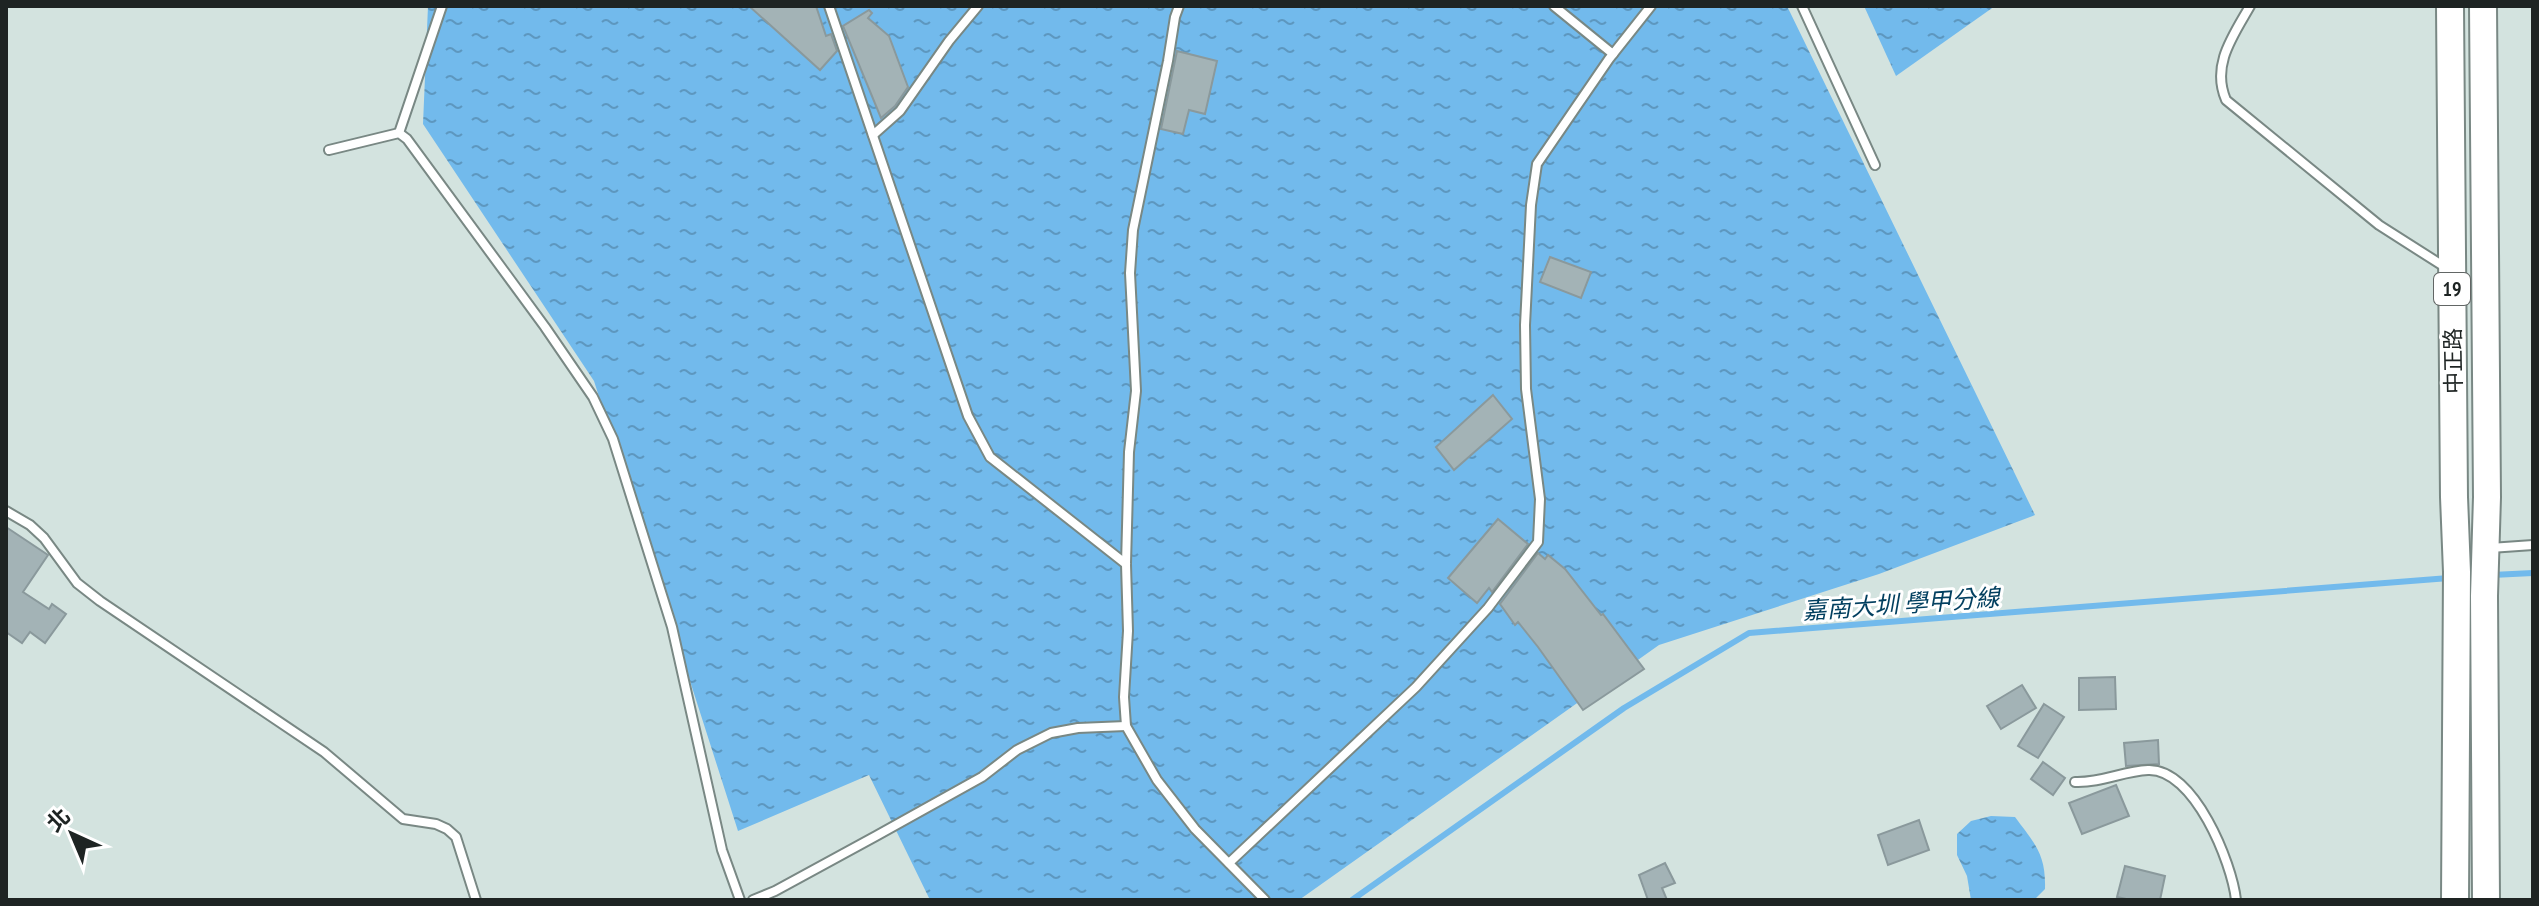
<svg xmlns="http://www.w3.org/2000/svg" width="2539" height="906" font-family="'PT Sans Narrow','Noto Sans TC',sans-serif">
<defs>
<pattern id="water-ripples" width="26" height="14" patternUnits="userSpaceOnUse" patternTransform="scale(2)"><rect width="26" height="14" fill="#72baec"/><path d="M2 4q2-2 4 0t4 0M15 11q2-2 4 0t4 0" fill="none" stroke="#5d97bf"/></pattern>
</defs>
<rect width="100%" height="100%" fill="#d3e3df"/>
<!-- water -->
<g fill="url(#water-ripples)">
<polygon points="428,6 1787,6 2035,515 1879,574 1659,645 1299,900 930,900 869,775 738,831 594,381 423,124"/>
<polygon points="1864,6 1995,6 1896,76"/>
<path d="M1991 816 2015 817C2035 844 2046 854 2045 889L2034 900H1971L1967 876 1957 855V834L1971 821Z"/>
</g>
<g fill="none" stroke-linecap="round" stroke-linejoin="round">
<!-- stream -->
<g stroke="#72baec" stroke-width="6">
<polyline points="2492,575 2533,573"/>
<polyline points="1352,900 1624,708 1749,633 2449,578"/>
</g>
</g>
<!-- building -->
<g fill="#a3b3b6" stroke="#8a999c" stroke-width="2">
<polygon points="749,6 816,6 826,36 831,34 837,51 820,70"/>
<polygon points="869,10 872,13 868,18 889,36 908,87 895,106 881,118 843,26"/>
<polygon points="1177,51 1217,61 1205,114 1189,110 1183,134 1161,129"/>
<polygon points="1550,257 1591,272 1581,298 1540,282"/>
<polygon points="1493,395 1512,419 1454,470 1436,447"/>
<polygon points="1498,519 1528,544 1492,592 1489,588 1477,603 1448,578"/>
<polygon points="6,527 48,555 23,592 49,609 52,604 66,614 45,643 30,632 22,643 6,632"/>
<polygon points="1538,553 1545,559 1548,555 1565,569 1601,615 1603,614 1644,669 1583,710 1538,647 1518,622 1515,625 1500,604"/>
<polygon points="2115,677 2116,709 2079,710 2079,678"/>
<polygon points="2022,685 2036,708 2001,729 1987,706"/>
<polygon points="2044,704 2064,717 2038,758 2018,746"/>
<polygon points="2158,740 2159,764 2126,766 2124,743"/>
<polygon points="2043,762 2065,778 2053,795 2031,779"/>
<polygon points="2116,785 2129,816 2082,834 2069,803"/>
<polygon points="1919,820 1929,850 1888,865 1878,835"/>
<polygon points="1665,863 1675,883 1662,888 1667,900 1648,900 1639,875"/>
<polygon points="2125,866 2165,876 2160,900 2131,900 2117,897"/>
</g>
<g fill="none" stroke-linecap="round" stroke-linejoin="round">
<defs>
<g id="service">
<polyline points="829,6 968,416 990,457 1126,564"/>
<polyline points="1179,6 1175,17 1168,61 1133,230 1130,273 1136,391 1129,452 1126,564 1128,631 1124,697 1126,726 1157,780 1195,829 1265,900"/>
<polyline points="1554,6 1613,54"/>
<polyline points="1802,6 1875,165"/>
<path d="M2250 6C2233 36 2211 65 2226 100L2379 225 2448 269"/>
<polyline points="399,133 442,6"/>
<polyline points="873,135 900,111 949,41 978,6"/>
<polyline points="329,150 399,133 407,139 545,327 593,397 613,439 672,627 722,850 740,900"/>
<polyline points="6,511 30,525 44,538 77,583 100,601 324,752 403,819 436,824 447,829 456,837 476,900"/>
<polyline points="2490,548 2533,545"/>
<path d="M2075 782C2102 783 2123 771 2148 770 2194 768 2232 863 2236 900"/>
<polyline points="1229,863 1416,687 1488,608 1538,542 1540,499 1526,389 1525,325 1531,205 1537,164 1609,59 1651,6"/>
<polyline points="753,900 775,891 876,836 982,777 1017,750 1051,733 1078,728 1126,726"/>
</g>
<g id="primary">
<polyline points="2450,6 2454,497 2457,572 2455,900"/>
<polyline points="2483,6 2487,497 2484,596 2486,900"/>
</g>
</defs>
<!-- service casing -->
<use href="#service" stroke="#798884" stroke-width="12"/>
<!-- primary casing -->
<use href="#primary" stroke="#798884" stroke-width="30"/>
<!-- service -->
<use href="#service" stroke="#fff" stroke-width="8"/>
<!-- primary -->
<use href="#primary" stroke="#fff" stroke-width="26"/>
</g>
<g text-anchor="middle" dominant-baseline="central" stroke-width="6" stroke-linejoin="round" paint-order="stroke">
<!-- shield labels -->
<rect fill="#fff" stroke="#626665" stroke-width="2" x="2434" y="273" width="36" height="32" rx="6"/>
<g font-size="20" font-weight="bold" fill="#1e2423">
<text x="2452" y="289">19</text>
</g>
<!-- street labels -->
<g font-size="22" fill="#1e2423" stroke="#fff">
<text transform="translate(2453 361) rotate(-91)">中正路</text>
</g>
<!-- water labels -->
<g font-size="24" font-style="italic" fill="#023f5f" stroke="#fff">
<text transform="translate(1901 604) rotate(-4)">嘉南大圳 學甲分線</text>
</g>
</g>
<!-- border -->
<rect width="2539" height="906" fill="none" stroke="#1e2423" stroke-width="16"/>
<!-- north arrow -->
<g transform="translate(72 834) rotate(316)" stroke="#ffffff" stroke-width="6" paint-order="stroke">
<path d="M0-6L14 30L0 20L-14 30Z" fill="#1e2423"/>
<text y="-12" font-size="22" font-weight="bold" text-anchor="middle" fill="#1e2423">北</text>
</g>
</svg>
